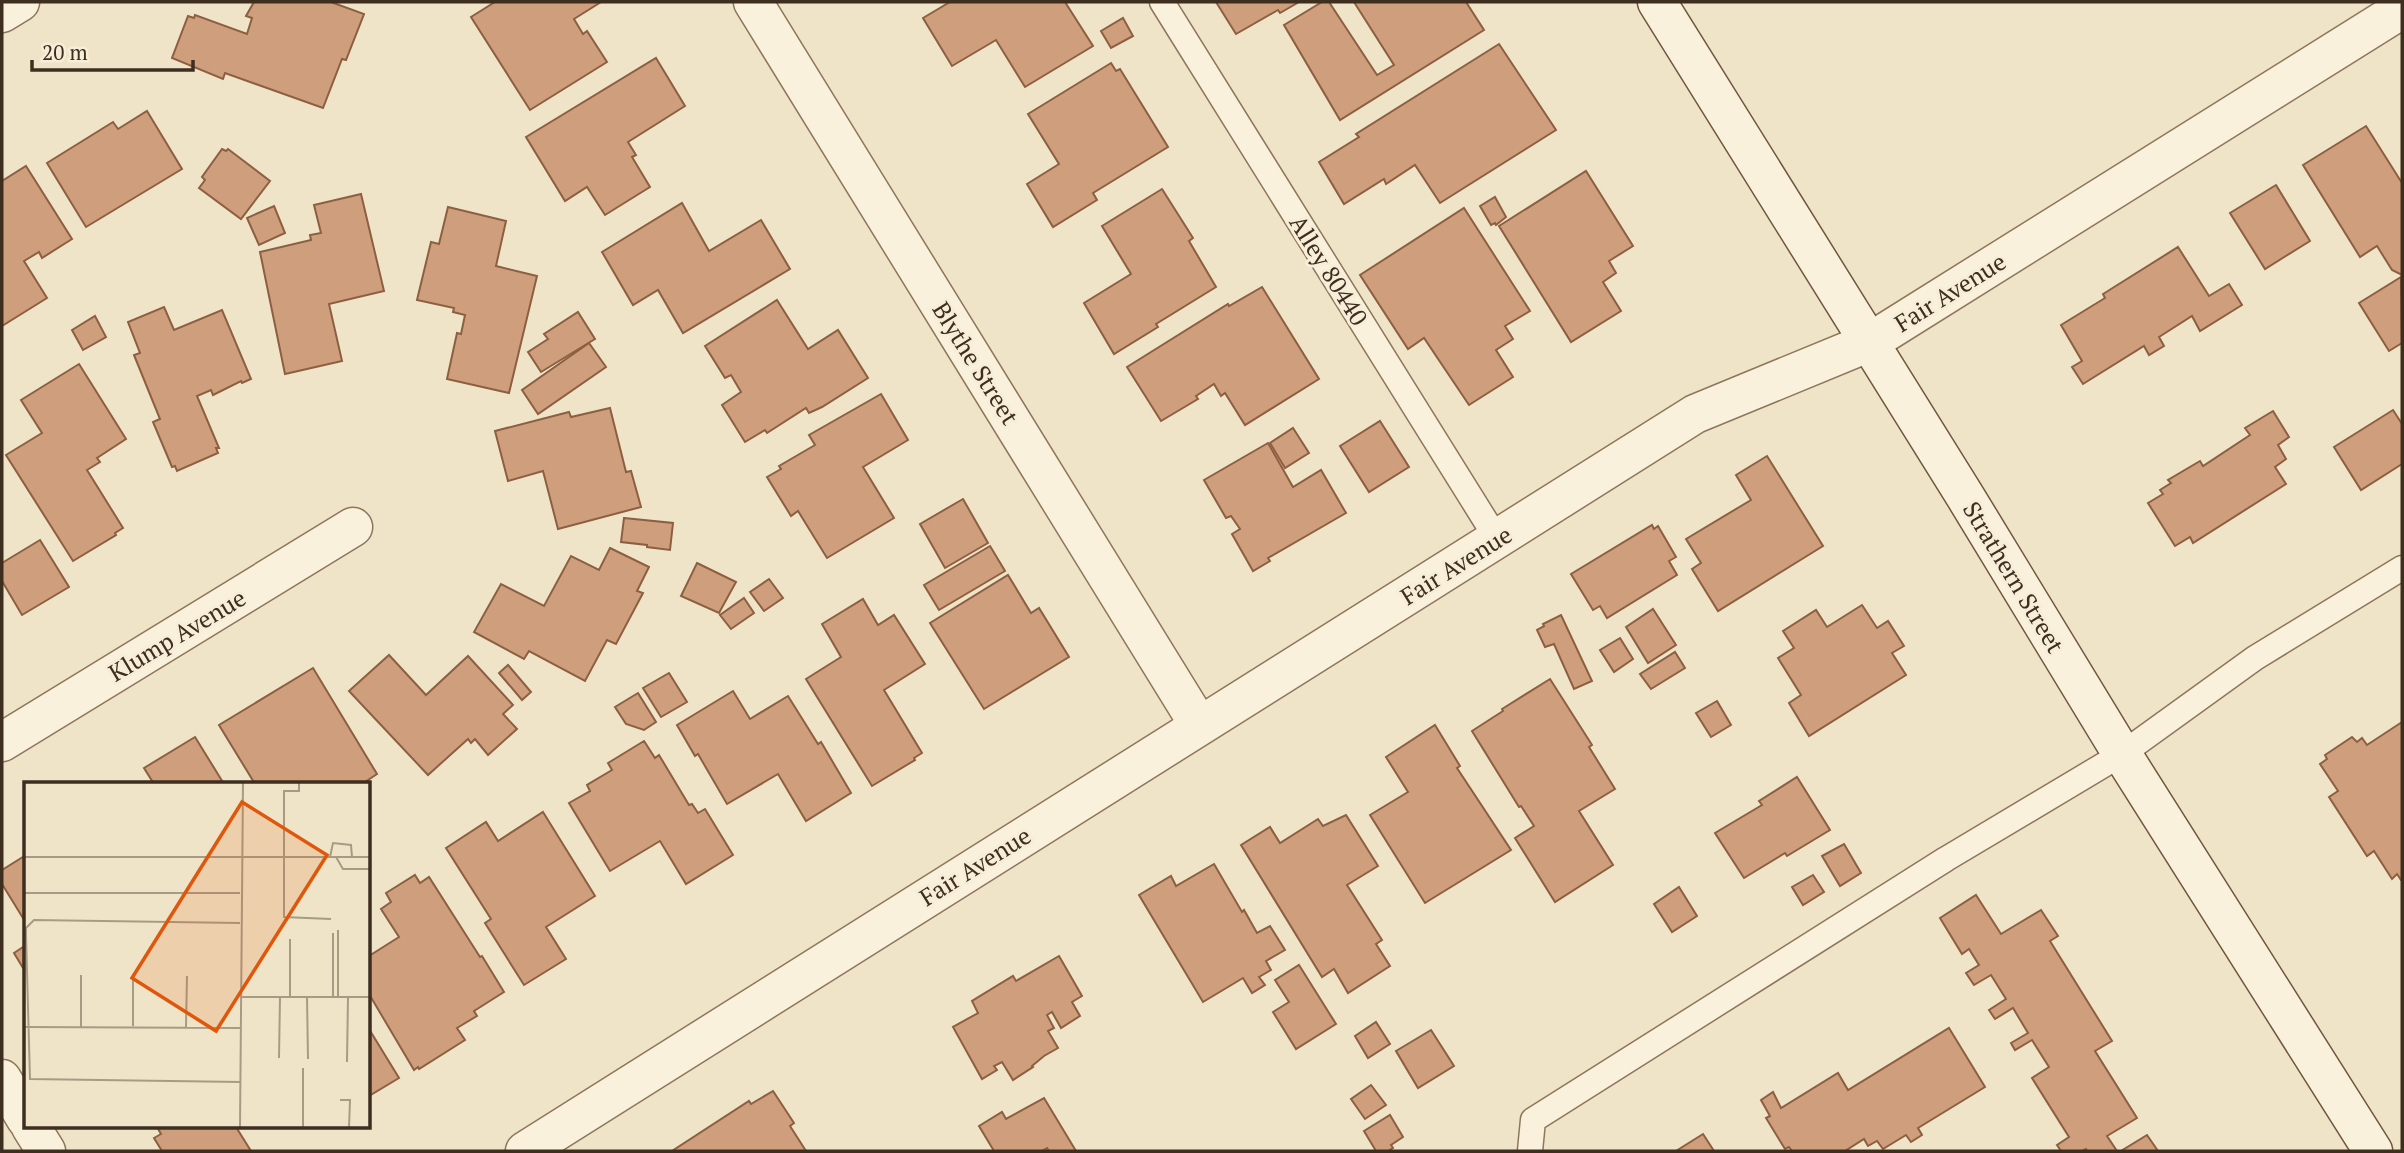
<svg xmlns="http://www.w3.org/2000/svg" width="2404" height="1153" font-family="'PT Serif',serif">
<rect width="100%" height="100%" fill="#f0e4c8"/>
<!-- building -->
<g fill="#cf9f7d" stroke="#8d5f41" stroke-width="2">
<polygon points="254,2 331,2 364,14 346,60 342,59 323,108 225,73 223,79 172,58 188,16 194,18 195,15 247,34 252,18 246,16"/>
<polygon points="495,2 601,2 574,19 583,34 587,31 607,62 530,110 471,17"/>
<polygon points="950,2 1065,2 1093,46 1025,87 996,40 952,66 923,18"/>
<polygon points="1216,2 1299,2 1280,13 1278,10 1236,34"/>
<polygon points="1322,2 1329,2 1377,75 1394,65 1354,2 1466,2 1484,30 1340,120 1284,25"/>
<polygon points="1123,18 1133,36 1111,48 1101,31"/>
<polygon points="1499,44 1556,130 1440,203 1415,165 1386,184 1384,179 1344,204 1319,162 1359,137 1356,134"/>
<polygon points="656,58 685,106 628,142 636,155 632,157 650,187 605,215 587,187 565,201 526,137"/>
<polygon points="1111,63 1116,71 1120,69 1168,147 1093,193 1097,200 1053,227 1027,184 1059,164 1028,114"/>
<polygon points="147,111 182,169 86,227 47,163 113,122 118,129"/>
<polygon points="2366,126 2402,183 2402,275 2392,270 2377,246 2360,257 2303,165"/>
<polygon points="222,149 226,151 228,149 270,181 241,219 199,188 205,180 202,177"/>
<polygon points="26,166 72,239 42,258 39,252 24,261 47,298 2,326 2,181"/>
<polygon points="1586,171 1633,246 1609,261 1616,273 1603,282 1621,311 1571,342 1499,226"/>
<polygon points="2276,185 2310,241 2265,269 2230,213"/>
<polygon points="1162,189 1193,238 1189,241 1216,287 1156,324 1158,327 1114,354 1084,303 1131,274 1102,226"/>
<polygon points="361,194 384,291 329,304 342,361 285,374 260,252 311,240 310,235 321,233 314,205"/>
<polygon points="1495,197 1506,217 1496,225 1495,223 1491,225 1480,206"/>
<polygon points="682,203 709,251 761,220 790,269 683,333 658,290 633,305 602,252"/>
<polygon points="274,206 285,233 259,245 247,218"/>
<polygon points="448,207 506,221 496,266 537,276 509,393 447,379 457,333 461,334 465,315 453,312 454,308 417,300 431,242 439,244"/>
<polygon points="1464,208 1530,311 1505,326 1513,339 1496,350 1513,377 1469,405 1424,338 1408,349 1360,275"/>
<polygon points="2178,247 2209,296 2229,284 2242,305 2200,331 2192,316 2159,337 2164,346 2149,355 2144,346 2083,384 2072,367 2082,361 2061,325 2105,298 2103,294"/>
<polygon points="2401,277 2402,343 2389,351 2359,303"/>
<polygon points="1262,287 1319,379 1245,425 1225,393 1221,396 1214,384 1196,396 1198,399 1161,421 1127,367 1228,304 1229,306"/>
<polygon points="777,300 808,349 838,330 868,378 822,407 809,413 806,408 767,433 765,430 745,442 722,405 741,392 731,375 725,378 705,346"/>
<polygon points="164,307 174,330 222,310 251,379 242,383 241,381 213,395 211,390 197,396 219,448 216,448 218,453 177,471 175,466 172,467 153,422 160,419 134,355 140,353 128,322"/>
<polygon points="578,312 595,339 541,372 528,352 548,339 544,334"/>
<polygon points="95,316 106,337 83,350 72,330"/>
<polygon points="589,343 606,367 538,414 522,390"/>
<polygon points="79,364 126,439 97,458 100,462 87,470 123,528 115,533 116,535 73,561 6,455 42,433 21,400"/>
<polygon points="881,394 908,440 863,467 894,518 827,558 798,511 791,516 767,477 781,469 779,466 815,445 809,435"/>
<polygon points="610,408 626,472 631,471 641,507 558,529 543,471 508,481 495,431 569,412 571,417"/>
<polygon points="2393,410 2402,424 2402,464 2361,490 2334,447"/>
<polygon points="2273,411 2289,437 2278,445 2286,459 2275,467 2286,484 2193,543 2190,537 2175,546 2148,503 2163,494 2160,490 2171,483 2168,480 2200,461 2203,466 2250,435 2245,428"/>
<polygon points="1380,421 1409,467 1369,492 1340,446"/>
<polygon points="1293,428 1309,453 1285,468 1270,443"/>
<polygon points="1268,443 1293,487 1321,470 1346,513 1268,558 1270,561 1253,571 1232,534 1240,529 1231,516 1226,518 1204,480"/>
<polygon points="1767,456 1823,546 1718,611 1692,569 1701,563 1686,539 1751,500 1736,475"/>
<polygon points="963,499 988,543 945,568 920,524"/>
<polygon points="624,518 673,523 670,550 647,547 647,545 621,542"/>
<polygon points="1652,525 1654,529 1658,526 1676,557 1669,561 1677,575 1607,618 1600,606 1593,610 1571,574"/>
<polygon points="40,540 69,587 22,615 2,581 2,563"/>
<polygon points="990,546 1005,571 939,610 924,585"/>
<polygon points="610,548 649,567 637,591 643,593 616,644 607,640 585,681 529,651 524,659 474,632 501,584 544,606 571,556 599,570"/>
<polygon points="697,563 736,582 719,613 681,596"/>
<polygon points="1008,575 1031,613 1039,608 1069,657 984,709 930,623"/>
<polygon points="769,579 783,598 764,611 750,592"/>
<polygon points="744,598 754,613 731,629 720,615"/>
<polygon points="863,599 878,625 894,615 925,664 884,690 922,753 914,758 915,760 872,786 806,679 841,657 822,624"/>
<polygon points="1862,605 1877,628 1888,621 1904,646 1892,653 1906,675 1809,736 1789,703 1801,695 1778,658 1794,648 1783,631 1816,610 1827,627"/>
<polygon points="1653,609 1676,645 1648,663 1626,627"/>
<polygon points="1561,615 1592,681 1574,689 1554,644 1545,647 1537,630 1544,626 1543,624"/>
<polygon points="1620,638 1633,659 1614,672 1600,650"/>
<polygon points="1675,652 1685,668 1651,689 1640,674"/>
<polygon points="389,655 426,695 468,656 513,705 503,714 517,729 488,755 475,739 471,743 468,739 428,775 349,691"/>
<polygon points="508,665 531,692 522,700 499,673"/>
<polygon points="313,668 377,774 362,784 255,784 219,725"/>
<polygon points="669,673 687,702 661,717 643,688"/>
<polygon points="1550,679 1592,745 1589,747 1615,789 1579,811 1613,865 1555,902 1515,838 1534,826 1521,806 1519,807 1472,731 1503,711 1502,709"/>
<polygon points="733,691 750,719 788,696 818,744 821,742 851,793 806,821 778,774 727,804 698,754 695,756 677,725"/>
<polygon points="638,693 656,722 644,730 626,724 615,707"/>
<polygon points="1717,701 1731,725 1711,737 1696,713"/>
<polygon points="2402,722 2402,880 2401,880 2397,874 2392,879 2374,851 2367,856 2329,797 2338,791 2320,764 2327,759 2325,755 2352,737 2357,742 2362,738 2367,745"/>
<polygon points="1435,725 1460,766 1457,768 1511,850 1425,903 1370,815 1408,792 1386,757"/>
<polygon points="195,737 224,784 154,784 144,768"/>
<polygon points="644,741 655,758 659,755 689,805 692,804 698,813 705,809 733,855 686,884 660,841 610,871 569,803 590,791 587,785 612,770 608,763"/>
<polygon points="1797,777 1830,830 1787,856 1785,853 1744,878 1715,833 1762,805 1759,801"/>
<polygon points="543,812 595,896 546,927 566,959 524,985 485,923 491,919 446,848 486,822 498,841"/>
<polygon points="1346,815 1378,866 1347,885 1382,940 1376,944 1390,966 1348,993 1334,969 1322,977 1241,845 1270,827 1280,843 1318,819 1323,826"/>
<polygon points="1844,844 1861,873 1840,886 1822,856"/>
<polygon points="26,855 26,923 2,884 2,870"/>
<polygon points="1214,864 1242,912 1244,910 1257,933 1270,926 1285,950 1266,961 1271,970 1259,977 1265,985 1252,993 1243,978 1203,1002 1139,895 1171,876 1176,886"/>
<polygon points="415,875 420,883 429,877 480,957 482,956 504,992 474,1011 477,1016 457,1028 465,1040 419,1069 418,1067 414,1070 369,994 369,956 399,937 381,909 391,902 386,893"/>
<polygon points="1813,875 1824,892 1803,905 1792,887"/>
<polygon points="1679,887 1697,916 1672,932 1654,904"/>
<polygon points="1976,895 2001,934 2041,910 2058,936 2050,941 2112,1041 2095,1051 2137,1118 2107,1136 2117,1151 2087,1151 2086,1149 2082,1151 2061,1151 2057,1145 2069,1137 2032,1078 2049,1067 2032,1040 2015,1050 2011,1043 2028,1033 2013,1008 1995,1019 1989,1010 2006,999 1991,975 1974,985 1966,973 1979,965 1969,949 1962,954 1940,918"/>
<polygon points="26,945 26,973 14,953"/>
<polygon points="1059,956 1082,996 1072,1002 1080,1016 1061,1028 1052,1012 1047,1015 1054,1028 1048,1031 1058,1048 1044,1056 1032,1066 1033,1067 1013,1080 1002,1062 994,1066 997,1070 982,1079 953,1027 978,1013 972,1001 1013,976 1016,981"/>
<polygon points="1299,965 1336,1024 1296,1049 1273,1012 1289,1002 1275,980"/>
<polygon points="1376,1022 1390,1044 1368,1058 1355,1036"/>
<polygon points="1949,1028 1985,1087 1918,1128 1922,1135 1911,1142 1906,1135 1883,1149 1877,1141 1868,1146 1864,1139 1845,1151 1792,1151 1789,1147 1785,1149 1766,1118 1770,1116 1761,1100 1773,1092 1781,1108 1838,1073 1848,1090"/>
<polygon points="369,1029 399,1078 369,1096"/>
<polygon points="1431,1030 1454,1066 1418,1088 1396,1051"/>
<polygon points="1371,1085 1386,1105 1365,1119 1351,1099"/>
<polygon points="773,1091 794,1123 790,1126 806,1151 672,1151 749,1101 751,1104"/>
<polygon points="1044,1098 1076,1151 1049,1151 1047,1148 1042,1151 994,1151 979,1126 1002,1112 1006,1119"/>
<polygon points="1390,1115 1403,1137 1391,1145 1393,1148 1388,1151 1376,1151 1364,1131"/>
<polygon points="157,1127 236,1127 251,1151 162,1151 154,1138 161,1134"/>
<polygon points="1703,1134 1714,1151 1676,1151"/>
<polygon points="2147,1135 2158,1151 2121,1151"/>
</g>
<g fill="none" stroke-linecap="round" stroke-linejoin="round">
<defs>
<g id="lane">
<polyline points="1162,2 1497,539"/>
<polyline points="1530,1151 1533,1120 1946,859 2122,754 2255,658 2402,568"/>
</g>
<g id="street">
<polyline points="753,2 1199,725"/>
<polyline points="2,13 20,2"/>
<polyline points="2,742 353,527"/>
<polyline points="2,1079 26,1119"/>
<polyline points="31,1127 46,1151"/>
<polyline points="525,1151 1695,414 1870,342 2402,9"/>
</g>
<polyline id="secondary" points="1657,2 1965,496 2122,754 2373,1151"/>
</defs>
<!-- lane casing -->
<use href="#lane" stroke="#8d765c" stroke-width="27"/>
<!-- street casing -->
<use href="#street" stroke="#8d765c" stroke-width="41"/>
<!-- secondary casing -->
<use href="#secondary" stroke="#6f573f" stroke-width="41"/>
<!-- lane -->
<use href="#lane" stroke="#faf1dc" stroke-width="24"/>
<!-- street -->
<use href="#street" stroke="#faf1dc" stroke-width="38"/>
<!-- secondary -->
<use href="#secondary" stroke="#faf1dc" stroke-width="38"/>
</g>
<g text-anchor="middle" dominant-baseline="central" stroke-width="6" stroke-linejoin="round" paint-order="stroke">
<!-- street labels -->
<g font-size="24" fill="#3d2e20" stroke="#f7eed8">
<text transform="translate(1329 270) rotate(58)">Alley 80440</text>
<text transform="translate(1950 292) rotate(-32)">Fair Avenue</text>
<text transform="translate(976 363) rotate(58)">Blythe Street</text>
<text transform="translate(1456 565) rotate(-32)">Fair Avenue</text>
<text transform="translate(2014 577) rotate(59)">Strathern Street</text>
<text transform="translate(177 635) rotate(-31)">Klump Avenue</text>
<text transform="translate(975 866) rotate(-32)">Fair Avenue</text>
</g>
</g>
<!-- overview -->
<g transform="translate(24 782)">
<rect width="346" height="346" fill="#f0e4c8"/>
<path fill="none" stroke="#a89b85" stroke-width="2" d="M275 1V9H260V135L307 137M0 75H347M306 75 309 61 327 63 328 75M312 75 319 87H347M0 111H216M216 141 10 138 2 146V153L6 297 217 300M314 148V215M309 151V215M266 157V215M57 193V245M216 215H347M283 215 284 277M109 244V192M0 245 216 246M162 245 163 194M255 276 256 215M323 280 324 215M279 286V346M316 318H326L325 346M216 346 219 1"/>
<path fill="#df570d" fill-opacity="0.15" stroke="#df570d" stroke-width="3.5" d="M218 20 303 73 192 249 108 196Z"/>
<rect width="346" height="346" fill="none" stroke="#3d2e20" stroke-width="3.5"/>
</g>
<!-- border -->
<rect width="2404" height="1153" fill="none" stroke="#3d2e20" stroke-width="7"/>
<!-- scale -->
<path d="M32 60v10h161v-10" fill="none" stroke="#3d2e20" stroke-width="3.5"/>
<text x="42" y="60" font-size="21" fill="#3d2e20" stroke="#f7eed8" stroke-width="5" paint-order="stroke">20 m</text>
</svg>
